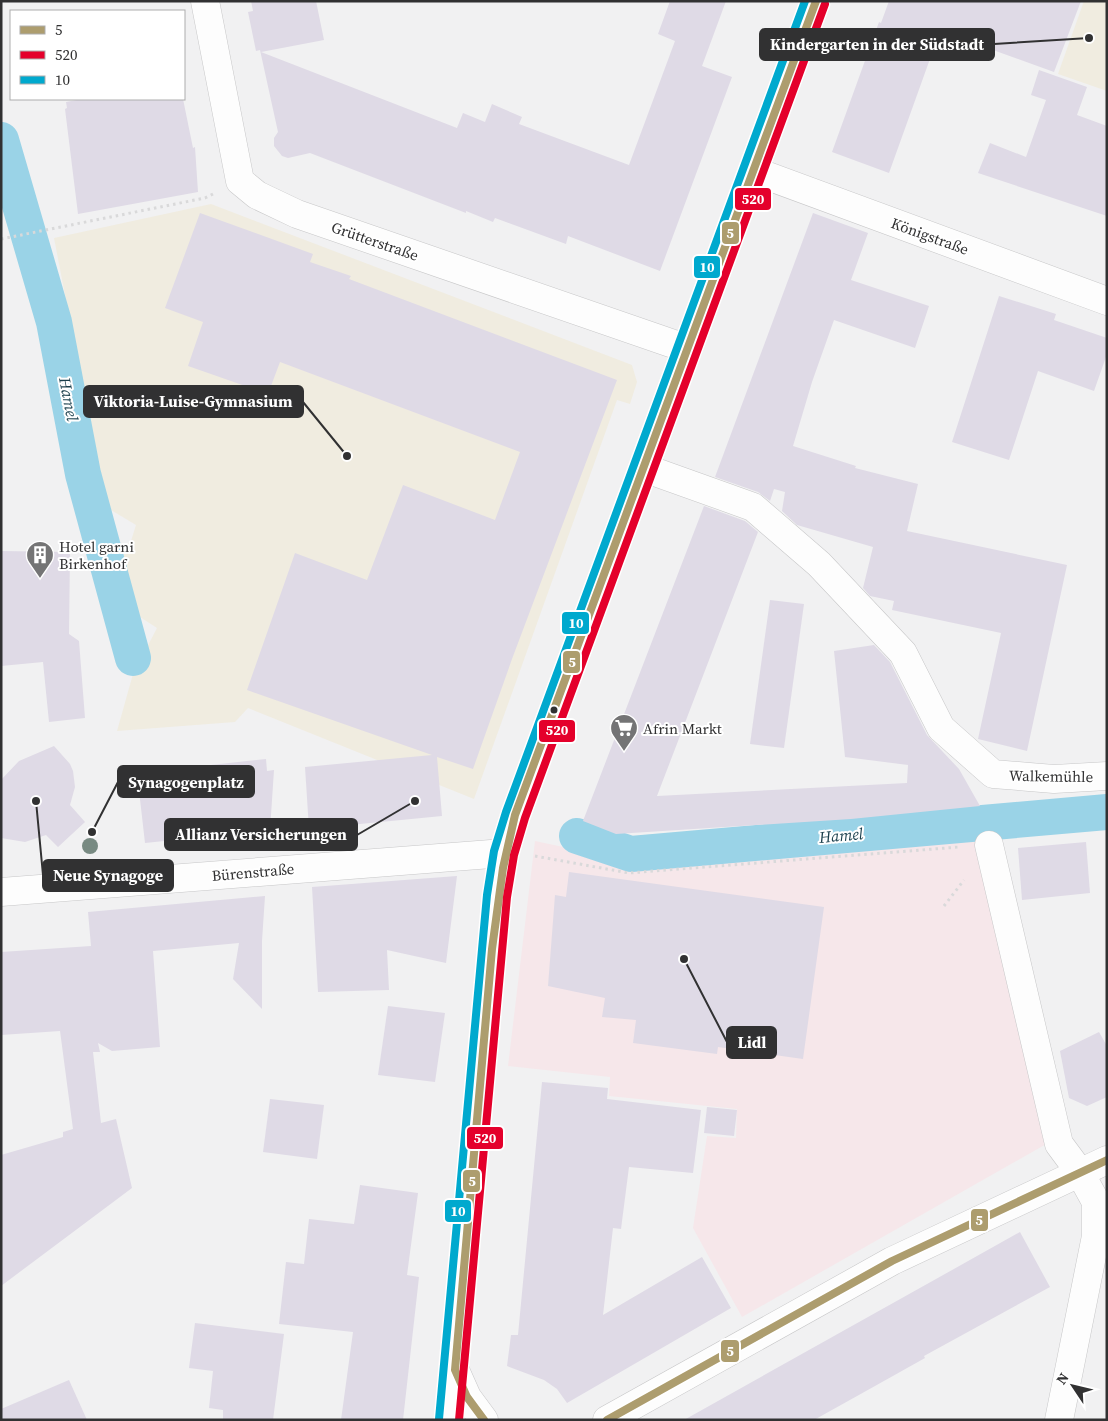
<svg xmlns="http://www.w3.org/2000/svg" width="1108" height="1421" font-family="'Source Serif 4',serif">
<rect width="100%" height="100%" fill="#f1f1f2"/>
<!-- commercial -->
<polygon fill="#f6e7ea" points="979,832 1048,1143 742,1317 693,1228 707,1136 736,1138 737,1109 609,1096 610,1077 508,1066 535,841 629,861"/>
<!-- education -->
<g fill="#f0ece0">
<polygon points="1084,1 1107,1 1107,91 1058,74"/>
<polygon points="211,204 632,365 637,382 630,404 617,400 474,799 248,708 235,722 117,731 133,674 157,628 123,606 111,558 131,541 136,525 106,507 54,238"/>
</g>
<g fill="none" stroke-linecap="round" stroke-linejoin="round">
<!-- canal -->
<g stroke="#9ad3e7" stroke-width="36">
<polyline points="1,140 54,322 83,474 133,658"/>
<polyline points="577,836 631,854 1107,812"/>
</g>
</g>
<!-- building -->
<g fill="#dfdae6">
<polygon points="251,1 316,1 324,40 261,52 457,128 463,113 485,122 492,104 522,117 519,124 629,165 675,41 658,34 670,1 726,1 702,66 732,77 660,271 568,236 566,244 495,218 493,222 466,211 466,213 310,153 288,158 282,156 274,146 274,138 278,132 260,50 256,51 248,12 253,11"/>
<polygon points="889,1 1081,1 1054,72 940,31 889,173 832,152 879,22 881,23"/>
<polygon points="1039,70 1087,87 1077,115 1107,126 1107,216 978,173 990,143 1026,157 1046,100 1031,95"/>
<polygon points="82,99 183,99 193,148 195,147 198,192 78,214 65,109 67,108 66,102"/>
<polygon points="200,213 313,254 310,262 351,276 349,279 617,380 512,659 473,769 437,757 442,816 309,829 305,767 432,755 247,690 295,553 367,580 403,485 495,520 520,452 280,362 268,394 188,366 203,322 165,308"/>
<polygon points="813,213 868,233 851,280 929,306 915,348 834,320 812,382 793,446 856,466 855,468 918,484 907,531 1067,565 1027,751 978,739 1001,633 892,610 894,601 870,596 863,588 873,547 797,525 782,511 785,492 774,489 770,501 758,492 715,477"/>
<polygon points="999,296 1056,314 1054,320 1107,338 1107,354 1094,391 1038,371 1009,460 952,442"/>
<polygon points="704,506 745,521 758,532 657,796 907,783 908,765 845,757 834,651 874,645 890,662 927,735 959,769 980,806 851,819 616,834 583,821"/>
<polygon points="1,551 70,552 69,634 79,641 85,718 49,722 43,662 1,666"/>
<polygon points="770,600 804,604 784,748 750,744"/>
<polygon points="54,746 70,764 73,771 75,787 70,805 85,822 58,847 46,835 25,842 1,838 1,780 19,761"/>
<polygon points="266,759 267,771 274,770 270,830 145,843 137,773"/>
<polygon points="1086,842 1090,893 1022,900 1018,848"/>
<polygon points="569,872 824,907 803,1059 718,1047 717,1054 633,1043 636,1020 602,1017 605,998 548,986 555,895 566,897"/>
<polygon points="457,876 446,963 387,950 389,990 318,992 312,887"/>
<polygon points="265,896 262,941 262,1009 233,979 239,943 153,951 160,1047 112,1051 98,1043 100,1052 93,1052 101,1123 116,1119 132,1188 1,1286 1,1155 63,1137 63,1132 73,1129 60,1031 1,1035 1,952 91,946 88,912"/>
<polygon points="388,1006 445,1013 435,1082 378,1075"/>
<polygon points="1099,1032 1107,1046 1107,1097 1087,1106 1069,1098 1060,1051"/>
<polygon points="542,1082 608,1088 607,1099 701,1110 693,1173 629,1167 621,1229 613,1228 603,1315 702,1257 731,1308 567,1403 557,1389 544,1380 507,1366 511,1335 518,1335"/>
<polygon points="270,1099 324,1105 317,1159 263,1152"/>
<polygon points="707,1107 737,1110 734,1136 704,1133"/>
<polygon points="360,1185 418,1193 407,1275 419,1277 403,1420 341,1420 353,1332 279,1324 286,1262 304,1264 309,1219 354,1224"/>
<polygon points="1020,1232 1050,1287 924,1356 925,1358 875,1386 814,1420 684,1420"/>
<polygon points="195,1323 284,1334 273,1420 223,1420 223,1410 209,1408 213,1371 189,1368"/>
<polygon points="69,1380 87,1420 1,1420 1,1409"/>
</g>
<g fill="none" stroke-linecap="round" stroke-linejoin="round">
<defs>
<g id="minor">
<polyline points="205,1 240,181 257,195 297,214 688,349"/>
<polyline points="754,171 1107,301"/>
<polyline points="644,468 753,507 819,564 903,653 941,728 993,774 1054,779 1107,776"/>
<polyline points="989,845 1059,1144 1079,1171 1096,1202 1096,1236 1059,1420"/>
<polyline points="1,892 504,853"/>
</g>
<g id="major">
<polyline points="455,1370 467,1397 484,1420"/>
<polyline points="449,1420 497,896 504,853 515,815 816,1"/>
<polyline points="607,1420 892,1261 1107,1160"/>
</g>
</defs>
<!-- minor casing -->
<use href="#minor" stroke="#c7c7c8" stroke-width="29"/>
<!-- major casing -->
<use href="#major" stroke="#c7c7c8" stroke-width="29"/>
<!-- path -->
<g stroke="#d9d9da" stroke-width="3" stroke-dasharray="2.5 4" stroke-linecap="butt">
<polyline points="1,239 205,198 213,194"/>
<polyline points="535,856 629,873 959,847"/>
<polyline points="944,906 964,880"/>
</g>
<!-- minor -->
<use href="#minor" stroke="#fdfdfd" stroke-width="28"/>
<!-- major -->
<use href="#major" stroke="#fdfdfd" stroke-width="28"/>
<defs>
<g id="bus-1">
<polyline points="484,1420 467,1397 455,1370 492,949 503,868 515,815 816,1"/>
<polyline points="607,1420 892,1261 1107,1160"/>
</g>
<polyline id="bus-2" points="459,1420 507,897 514,855 525,818 825,4"/>
<polyline id="bus-3" points="439,1419 487,895 494,851 506,812 805,1"/>
</defs>
<!-- bus-1 casing -->
<use href="#bus-1" stroke="#fff" stroke-width="11"/>
<!-- bus-2 casing -->
<use href="#bus-2" stroke="#fff" stroke-width="11"/>
<!-- bus-3 casing -->
<use href="#bus-3" stroke="#fff" stroke-width="11"/>
<!-- bus-1 -->
<use href="#bus-1" stroke="#ad9d6e" stroke-width="8"/>
<!-- bus-2 -->
<use href="#bus-2" stroke="#e4002b" stroke-width="8"/>
<!-- bus-3 -->
<use href="#bus-3" stroke="#00a9ce" stroke-width="8"/>
</g>
<!-- trees -->
<circle fill="#788a82" cx="90" cy="846" r="8"/>
<!-- icons -->
<defs>
<symbol id="building-pin" viewBox="-11 -11 22 30"><path d="M0 17L-7.5 6A9.5 9.5 0 1 1 7.5 6Z" fill="#747475" stroke="#fff"/><path d="M-4-6H4V6H1V3H-1V6H-4ZM-2.5-4.3h1.7v1.8h-1.7ZM.8-4.3h1.7v1.8H.8ZM-2.5-1h1.7V.8h-1.7ZM.8-1h1.7V.8H.8Z" fill="#fff"/></symbol>
<symbol id="supermarket-pin" viewBox="-11 -11 22 30"><path d="M0 17L-7.5 6A9.5 9.5 0 1 1 7.5 6Z" fill="#747475" stroke="#fff"/><path d="M-6-5.5h2.5l.6 2H6L4.5 2H-2.5L-4.4-4H-6ZM-1.5 3.2a1.3 1.3 0 1 0 .1 0ZM3 3.2a1.3 1.3 0 1 0 .1 0Z" fill="#fff"/></symbol>
</defs>
<g fill-rule="evenodd">
<use href="#building-pin" x="24" y="539" width="32" height="43"/>
<use href="#supermarket-pin" x="608" y="712" width="32" height="43"/>
</g>
<!-- markers -->
<circle fill="#313132" stroke="#fff" stroke-width="2" cx="554" cy="710" r="4.5"/>
<g text-anchor="middle" dominant-baseline="central" stroke-width="4" stroke-linejoin="round" paint-order="stroke">
<!-- street labels -->
<g font-size="15" fill="#313132" stroke="#fff">
<text transform="translate(930 236) rotate(20)">Königstraße</text>
<text transform="translate(375 241) rotate(19)">Grütterstraße</text>
<text transform="translate(1051 776) rotate(1)">Walkemühle</text>
<text transform="translate(253 872) rotate(-5)">Bürenstraße</text>
</g>
<!-- poi labels -->
<g font-size="15" fill="#313132" stroke="#fff" text-anchor="start">
<text x="59" y="546">Hotel garni<tspan x="59" dy="17">Birkenhof</tspan></text>
<text x="643" y="728">Afrin Markt</text>
</g>
<!-- water labels -->
<g font-size="16" font-style="italic" fill="#193e4b" stroke="#fff">
<text transform="translate(69 399) rotate(79)">Hamel</text>
<text transform="translate(841 835) rotate(-5)">Hamel</text>
</g>
</g>
<!-- callouts -->
<path fill="none" stroke="#313132" stroke-width="2" d="M1089 38L994 44M347 456L303 402M92 832L118 782M415 801L357 835M36 801L43 875M684 959L727 1042"/>
<g fill="#313132" stroke="#fff" stroke-width="2">
<circle cx="1089" cy="38" r="5"/>
<circle cx="347" cy="456" r="5"/>
<circle cx="92" cy="832" r="5"/>
<circle cx="415" cy="801" r="5"/>
<circle cx="36" cy="801" r="5"/>
<circle cx="684" cy="959" r="5"/>
</g>
<g fill="#313132" stroke="#313132" stroke-width="2">
<rect x="760" y="29" width="234" height="31" rx="5"/>
<rect x="84" y="386" width="219" height="31" rx="5"/>
<rect x="118" y="766" width="136" height="31" rx="5"/>
<rect x="165" y="819" width="192" height="31" rx="5"/>
<rect x="43" y="860" width="130" height="31" rx="5"/>
<rect x="727" y="1027" width="49" height="31" rx="5"/>
</g>
<g font-size="16" text-anchor="middle" font-weight="bold" fill="#fff">
<text x="877" y="50">Kindergarten in der Südstadt</text>
<text x="193" y="407">Viktoria-Luise-Gymnasium</text>
<text x="186" y="788">Synagogenplatz</text>
<text x="261" y="840">Allianz Versicherungen</text>
<text x="108" y="881">Neue Synagoge</text>
<text x="752" y="1048">Lidl</text>
</g>
<g stroke="#fff" stroke-width="2">
<rect x="734" y="187" width="38" height="24" rx="5" fill="#e4002b"/>
<rect x="721" y="221" width="19" height="24" rx="5" fill="#ad9d6e"/>
<rect x="693" y="255" width="28" height="24" rx="5" fill="#00a9ce"/>
<rect x="561" y="611" width="29" height="24" rx="5" fill="#00a9ce"/>
<rect x="562" y="650" width="19" height="24" rx="5" fill="#ad9d6e"/>
<rect x="538" y="719" width="38" height="24" rx="5" fill="#e4002b"/>
<rect x="466" y="1126" width="38" height="24" rx="5" fill="#e4002b"/>
<rect x="462" y="1169" width="19" height="24" rx="5" fill="#ad9d6e"/>
<rect x="444" y="1199" width="28" height="24" rx="5" fill="#00a9ce"/>
<rect x="970" y="1208" width="19" height="24" rx="5" fill="#ad9d6e"/>
<rect x="720" y="1339" width="20" height="24" rx="5" fill="#ad9d6e"/>
</g>
<g font-size="14" text-anchor="middle" font-weight="bold" fill="#fff">
<text x="753" y="204">520</text>
<text x="730" y="238">5</text>
<text x="707" y="272">10</text>
<text x="576" y="628">10</text>
<text x="572" y="667">5</text>
<text x="557" y="735">520</text>
<text x="485" y="1143">520</text>
<text x="472" y="1186">5</text>
<text x="458" y="1216">10</text>
<text x="979" y="1225">5</text>
<text x="730" y="1356">5</text>
</g>
<!-- border -->
<rect width="1108" height="1421" fill="none" stroke="#313132" stroke-width="5"/>
<!-- legend -->
<rect x="10" y="10" width="175" height="90" fill="#ffffff" stroke="#adadad"/>
<rect x="20" y="26" width="25" height="8" fill="#ad9d6e" stroke="#adadad"/>
<text x="55" y="35" font-size="15" fill="#313132">5</text>
<rect x="20" y="51" width="25" height="8" fill="#e4002b" stroke="#adadad"/>
<text x="55" y="60" font-size="15" fill="#313132">520</text>
<rect x="20" y="76" width="25" height="8" fill="#00a9ce" stroke="#adadad"/>
<text x="55" y="85" font-size="15" fill="#313132">10</text>
<!-- north arrow -->
<g transform="translate(1073 1386) rotate(305)" stroke="#ffffff" stroke-width="4" paint-order="stroke">
<path d="M0-4L9 19L0 12L-9 19Z" fill="#313132"/>
<text y="-8" font-size="14" font-weight="bold" text-anchor="middle" fill="#313132">N</text>
</g>
</svg>
